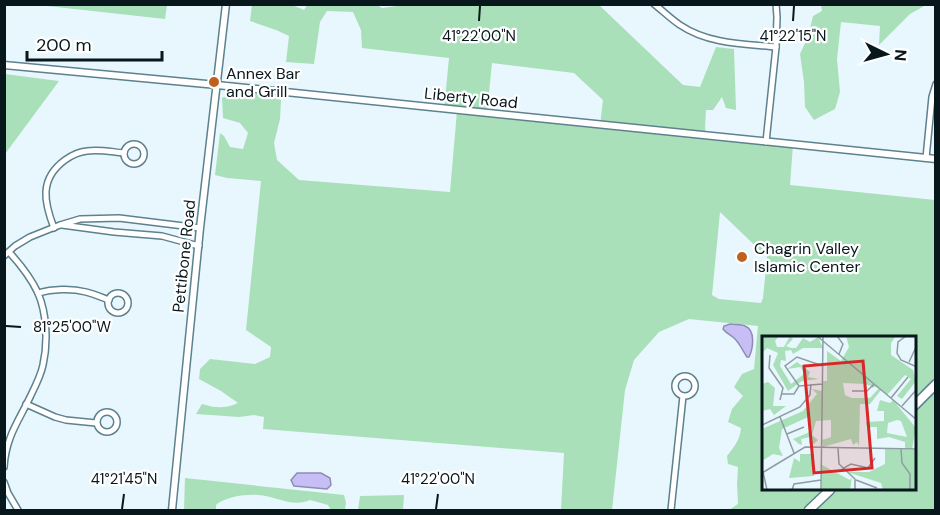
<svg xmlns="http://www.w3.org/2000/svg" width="940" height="515" font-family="'DM Sans',sans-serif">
<rect width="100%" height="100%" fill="#e8f7fd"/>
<!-- green -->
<g fill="#a9e0b9" fill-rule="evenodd">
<path d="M308 4 377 5 382 8 413 4 599 5 683 85 700 87 716 47 734 49 736 110 726 108 722 97 713 110H706L705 128 706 136 793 145 790 185 935 200V510H729L738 504 737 484 738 467 728 464 727 456C734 447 740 440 741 428L728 422 732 409 743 396 734 387 742 374 754 369 758 326 689 319 659 332 634 360 625 390 612 510H561L564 453 263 429 264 417 254 415 239 417 196 414 202 404C215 408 225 409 238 403L221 391 199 379 200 369 210 359 255 364 270 357 271 347 246 330 261 181 227 178 215 175 220 133 224 136 230 147 243 149 248 133 240 123 223 118 222 98 236 92 248 91 281 100 280 119 274 143 277 160 299 180 450 192 457 111 444 109 449 58 362 48 361 30 353 12 327 11 320 22 314 64 286 62 289 36 276 30 250 21 252 5H292L304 10ZM492 63 574 73 603 100 600 125 487 113ZM720 212 767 257 763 298 761 303 719 299 712 295ZM763 338H914V490H763Z"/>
<polygon points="38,5 167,5 165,19"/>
<polygon points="821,5 926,5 910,14 879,45 880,26 841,22 837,59 840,92 835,109 814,120 805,107 804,82 800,54 808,37 813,16 822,11"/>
<polygon points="5,74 59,81 5,154 4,74"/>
<path d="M185 478 344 495 346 503 345 509 343 510H331L328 505 310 500C293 508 276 496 258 495 246 494 224 497 216 505V510H184Z"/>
<polygon points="404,495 403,510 358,510 360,496"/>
</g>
<!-- water -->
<g fill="#c8bef6" stroke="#8e8cb5" stroke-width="1.5">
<path d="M730 324C734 325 741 324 745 326 756 330 753 349 749 357H747C743 351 740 344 735 339 731 335 727 334 723 329L724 326Z"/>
<polygon points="297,473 321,473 330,478 331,485 327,489 294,486 291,480"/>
</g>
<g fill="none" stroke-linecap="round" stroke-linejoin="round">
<defs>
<g id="minor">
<path d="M654 4C663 11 671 19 680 25 708 44 744 44 776 47"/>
<polyline points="766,142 776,47 777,17 776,4"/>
<circle cx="134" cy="154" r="10"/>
<polyline points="926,158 932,97 936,84"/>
<polyline points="62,225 114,232 162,236 199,246"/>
<path d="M54 228C44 202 39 179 65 160 72 155 78 152 87 151 99 149 112 152 124 153"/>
<polyline points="4,256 15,246 30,237 60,225 80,219 119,218 200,228"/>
<path d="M38 293C52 289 71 288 86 292 94 294 101 297 109 300"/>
<circle cx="118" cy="303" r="10"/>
<circle cx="685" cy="386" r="10"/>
<polyline points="26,404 55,417 66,420 96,423"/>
<circle cx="107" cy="422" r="10"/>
<path d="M4 467C6 436 19 421 31 395 36 385 41 375 43 365 48 343 47 314 38 293 31 278 20 264 9 252"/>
<polyline points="4,482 8,493 18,510"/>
<polyline points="671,510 683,396"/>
</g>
<g id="tertiary">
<polyline points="4,65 217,85 936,159"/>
<polyline points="172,510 200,228 226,4"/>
</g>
<g id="primary">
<polyline points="914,406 936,384"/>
<polyline points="809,510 830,490"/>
</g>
</defs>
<!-- minor casing -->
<use href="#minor" stroke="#5d818e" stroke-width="8"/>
<!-- tertiary casing -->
<use href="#tertiary" stroke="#5d818e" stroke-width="9"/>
<!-- primary casing -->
<use href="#primary" stroke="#5d818e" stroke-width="11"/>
<!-- minor -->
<use href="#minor" stroke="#fff" stroke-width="5"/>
<!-- tertiary -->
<use href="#tertiary" stroke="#fff" stroke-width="6"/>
<!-- primary -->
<use href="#primary" stroke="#fff" stroke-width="8"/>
</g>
<!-- ticks -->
<path fill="none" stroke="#08171c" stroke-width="2" d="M479 21 480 6M793 21 794 6M6 326 21 327M122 509 124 494M436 509 438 494"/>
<!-- markers -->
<g fill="#c0601f" stroke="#fff" stroke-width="2">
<circle cx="214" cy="82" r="6"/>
<circle cx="742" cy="257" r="6"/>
</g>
<g text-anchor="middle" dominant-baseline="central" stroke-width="4.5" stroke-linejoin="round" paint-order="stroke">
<!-- poi labels -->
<g font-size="16" fill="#08171c" stroke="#fff" text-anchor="start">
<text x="226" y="73">Annex Bar<tspan x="226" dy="18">and Grill</tspan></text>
<text x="754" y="248">Chagrin Valley<tspan x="754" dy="18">Islamic Center</tspan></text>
</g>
<!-- street labels -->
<g font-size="16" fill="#08171c" stroke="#fff">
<text transform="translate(471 98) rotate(6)">Liberty Road</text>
<text transform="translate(184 256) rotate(-84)">Pettibone Road</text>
</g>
</g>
<!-- overview -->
<g transform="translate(762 336)">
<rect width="154" height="154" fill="#e8f7fd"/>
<path d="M0 0H17L13 5 15 11H22L28 0 31 3 24 10 29 12H34L41 2 48 6 56 1 61 12H41L31 18 29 14 23 15 24 25 19 24 18 30 29 48 42 38 39 31 25 33 35 26 48 36 46 41 57 43 40 45 26 55 11 29 16 17 5 12 0 17ZM84 0H134L129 7V19L151 34 154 45 140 63 135 60 149 43 143 39 125 59 119 54 108 68H98L97 110 95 106 91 109 89 103 61 111 60 104 69 101V84L54 85 50 99 56 104 52 108 47 107 48 101 39 103 40 109 37 108 31 103 48 96 46 81 20 93 17 112 21 120 11 118 0 125V93L41 75 55 58 50 53 60 55V45H65V15L79 25 87 11ZM81 47 102 48 117 52 108 62H90L83 59ZM6 46 13 52 11 70H24L12 79 8 73 0 75V48ZM118 64 128 67 131 64 154 92 150 113H143V106L127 101 115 103V91H105L104 86 122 85V75H115ZM135 84 139 85 145 101 125 97 126 87ZM123 113 154 114V154H121L119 147 85 136H107L123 128ZM38 118H52V140L27 142 32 122 38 126ZM60 129 88 144 90 141 88 154H60Z" fill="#a9e0b9" fill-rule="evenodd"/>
<path fill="none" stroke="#8e9da3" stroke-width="1.5" d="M55 0 155 84M75 0 81 8 77 18M144 0 136 6 135 17 139 24 155 31M8 19 7 32 21 52 18 64M147 26 155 9M60 48 37 50 23 30 35 21 61 30M90 55H105L112 48 110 51M20 58H32L37 50M129 62 146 41M140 70 155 53M18 81 32 117M0 89 38 71 48 59 49 48M25 98 42 91M76 112 77 128 93 143V154M139 113 140 127 148 138V154M80 133 89 128 106 132 113 122M1 136 5 154M0 137 43 111 155 113M94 144 115 152M30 154 32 148 59 144M59 154 61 0"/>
<path fill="#d62828" fill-opacity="0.15" stroke="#d62828" stroke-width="3" d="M101 25 110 132 52 137 42 30Z"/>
<rect width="154" height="154" fill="none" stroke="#08171c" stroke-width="3"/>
</g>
<g font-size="15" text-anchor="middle" fill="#08171c" stroke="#fff" stroke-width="4.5" stroke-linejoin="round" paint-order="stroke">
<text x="479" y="41">41°22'00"N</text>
<text x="793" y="41">41°22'15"N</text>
<text x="72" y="332">81°25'00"W</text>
<text x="124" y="484">41°21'45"N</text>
<text x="438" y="484">41°22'00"N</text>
</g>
<!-- border -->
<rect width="940" height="515" fill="none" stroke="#08171c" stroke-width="12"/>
<!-- north arrow -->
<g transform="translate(886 54) rotate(95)" stroke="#ffffff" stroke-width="4.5" paint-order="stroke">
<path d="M0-4.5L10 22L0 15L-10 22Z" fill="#08171c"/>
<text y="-9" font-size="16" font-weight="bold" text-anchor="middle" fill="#08171c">N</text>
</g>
<!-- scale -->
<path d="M27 51v9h135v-9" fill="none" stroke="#08171c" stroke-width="3"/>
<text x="36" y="51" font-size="18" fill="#08171c" stroke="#ffffff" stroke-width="4.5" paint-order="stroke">200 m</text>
</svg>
